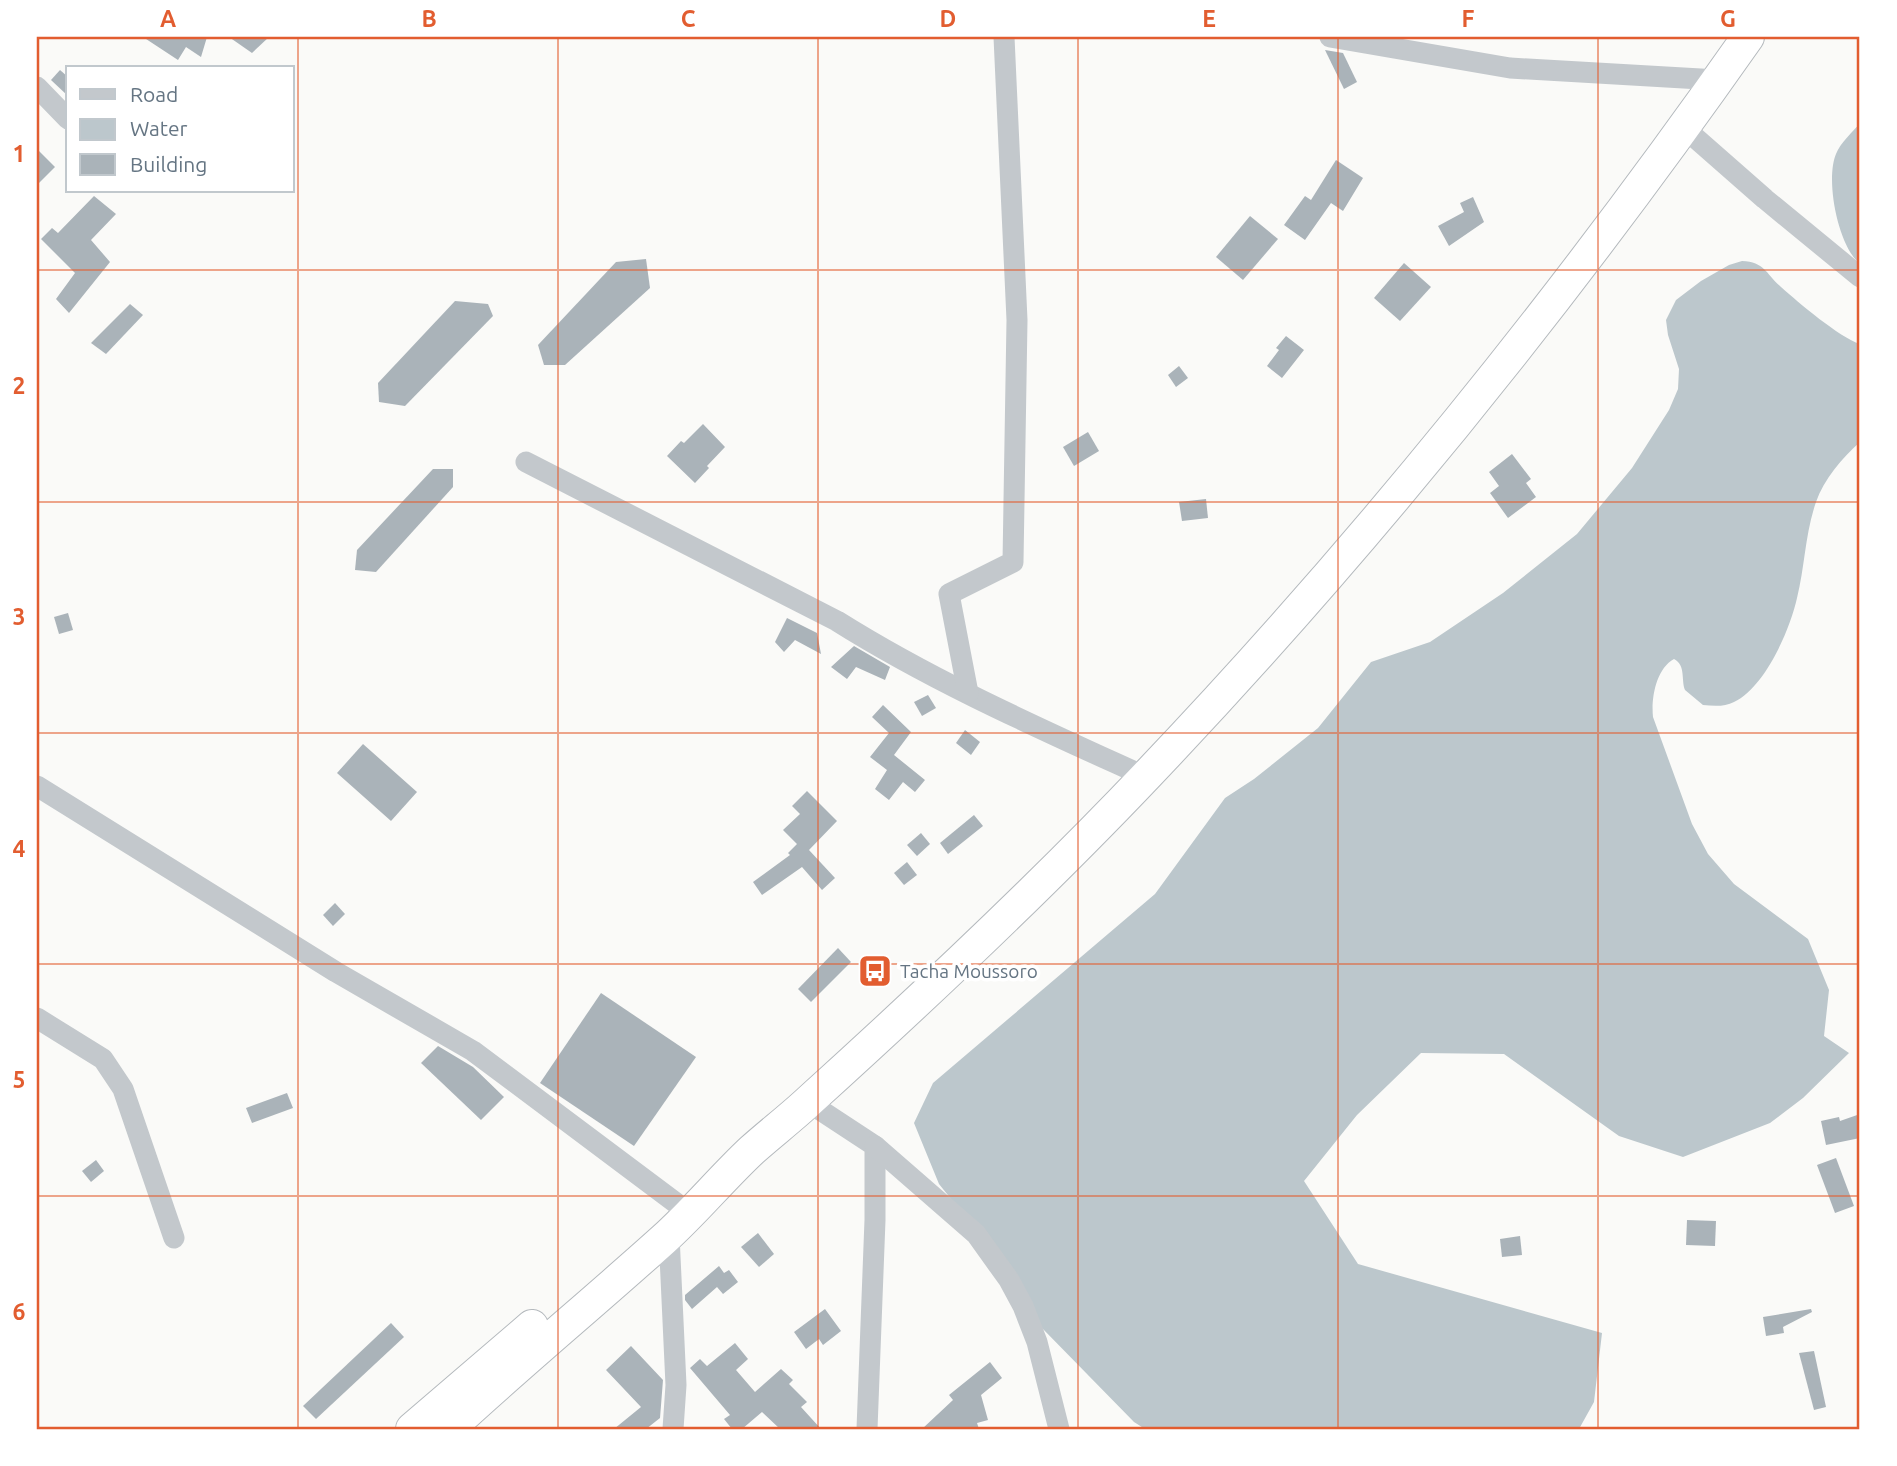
<svg xmlns="http://www.w3.org/2000/svg" width="1897" height="1466" font-family="Ubuntu,sans-serif">
<rect width="100%" height="100%" fill="#fafaf8"/>
<!-- water -->
<g fill="#bcc7cc">
<path d="M1860 123V264C1838 246 1825 180 1836 154 1840 143 1853 132 1860 123Z"/>
<path d="M1742 261C1765 262 1766 274 1781 287 1799 303 1839 337 1860 344V442C1842 458 1824 479 1816 502 1805 534 1805 566 1797 598 1790 630 1765 687 1734 702 1725 707 1713 706 1703 705L1685 690C1681 680 1686 665 1674 659 1656 669 1651 698 1653 717L1692 824 1708 854 1734 884 1808 939 1829 990 1824 1036 1849 1053 1803 1098 1770 1123 1683 1157 1619 1136 1504 1054 1421 1053 1357 1115 1304 1181 1358 1264 1602 1333 1594 1402 1579 1429H1145L1134 1422 1041 1327 983 1239 939 1184 914 1123 933 1083 1155 894 1225 798 1254 779 1318 728 1371 662 1430 642 1503 593 1577 534 1632 468 1669 410 1678 389 1679 369 1668 335 1666 320 1676 300 1701 281 1729 265Z"/>
</g>
<!-- building -->
<g fill="#aab3b9">
<polygon points="143,37 207,37 201,57 186,47 178,60"/>
<polygon points="229,37 269,37 252,53"/>
<polygon points="1325,50 1343,53 1357,82 1344,89"/>
<polygon points="60,70 68,77 68,96 51,80"/>
<polygon points="37,149 55,167 37,185"/>
<polygon points="1336,160 1363,178 1343,211 1331,203 1305,240 1284,225 1305,196 1311,200"/>
<polygon points="94,196 116,214 91,240 110,262 69,313 56,299 75,273 41,239 52,228 58,233"/>
<polygon points="1473,197 1484,222 1449,246 1438,226 1464,212 1460,203"/>
<polygon points="1250,216 1278,239 1243,280 1216,257"/>
<polygon points="646,259 650,288 565,365 544,365 538,345 616,262"/>
<polygon points="1404,263 1431,287 1400,321 1374,298"/>
<polygon points="455,301 488,304 493,316 405,406 379,402 378,383"/>
<polygon points="130,304 143,315 106,354 91,343"/>
<polygon points="1286,336 1304,350 1282,378 1267,366 1279,350 1276,348"/>
<polygon points="1179,366 1188,378 1176,387 1168,375"/>
<polygon points="703,424 725,447 707,466 709,468 695,483 667,456 681,441 684,443"/>
<polygon points="1088,432 1099,451 1074,466 1063,447"/>
<polygon points="1512,454 1531,479 1526,483 1536,497 1508,518 1490,493 1499,486 1489,472"/>
<polygon points="433,469 453,469 453,487 376,572 355,570 357,550"/>
<polygon points="1206,499 1208,518 1182,521 1179,502"/>
<polygon points="68,613 73,630 59,634 54,617"/>
<polygon points="787,618 817,633 821,654 795,640 784,652 775,642"/>
<polygon points="854,646 890,667 885,680 856,667 847,679 831,667"/>
<polygon points="928,695 936,708 922,716 914,702"/>
<polygon points="883,705 911,732 894,755 925,780 915,792 903,782 889,800 875,789 887,770 870,757 889,733 872,717"/>
<polygon points="965,730 980,742 971,755 956,743"/>
<polygon points="363,744 417,792 391,821 337,773"/>
<polygon points="807,791 837,821 809,850 835,878 822,890 802,867 762,895 753,882 790,855 788,853 797,844 783,830 800,814 792,806"/>
<polygon points="974,815 983,826 948,854 940,843"/>
<polygon points="921,833 930,844 917,856 907,845"/>
<polygon points="907,862 917,875 904,885 894,873"/>
<polygon points="335,903 345,914 333,926 323,915"/>
<polygon points="838,948 851,962 811,1002 798,989"/>
<polygon points="601,993 696,1057 634,1146 540,1083"/>
<polygon points="438,1046 473,1067 504,1097 481,1120 421,1063"/>
<polygon points="287,1093 293,1108 252,1123 246,1108"/>
<polygon points="1860,1114 1860,1138 1826,1145 1821,1121 1839,1117 1840,1121"/>
<polygon points="1836,1158 1854,1206 1835,1213 1817,1165"/>
<polygon points="96,1160 104,1171 91,1182 82,1171"/>
<polygon points="1687,1220 1716,1221 1715,1246 1686,1245"/>
<polygon points="758,1233 774,1254 759,1267 741,1247"/>
<polygon points="1520,1236 1522,1255 1502,1257 1500,1239"/>
<polygon points="719,1266 724,1273 729,1270 738,1282 723,1294 717,1287 692,1309 685,1300 685,1295"/>
<polygon points="825,1309 841,1331 823,1345 819,1339 806,1349 794,1332"/>
<polygon points="1811,1309 1812,1312 1783,1327 1784,1333 1766,1336 1763,1317"/>
<polygon points="391,1323 404,1337 316,1419 303,1406"/>
<polygon points="735,1343 748,1359 736,1370 755,1392 781,1369 793,1380 789,1384 807,1402 801,1407 821,1429 780,1429 762,1412 742,1429 732,1429 724,1419 730,1415 690,1368 700,1359 707,1366"/>
<polygon points="631,1346 663,1380 660,1418 646,1429 614,1429 641,1407 606,1370"/>
<polygon points="1814,1351 1826,1407 1814,1410 1799,1353"/>
<polygon points="990,1362 1002,1378 981,1395 988,1420 977,1423 979,1429 922,1429 953,1400 949,1395"/>
</g>
<g fill="none" stroke-linecap="round" stroke-linejoin="round">
<defs>
<g id="highway">
<polyline points="412,1429 532,1326"/>
<path d="M449 1429C519 1364 593 1303 664 1239 695 1211 722 1178 752 1150 771 1133 792 1117 810 1100 926 995 1041 887 1149 773 1367 544 1566 296 1748 37"/>
</g>
</defs>
<!-- highway casing -->
<use href="#highway" stroke="#b4b9bd" stroke-width="34"/>
<!-- minor -->
<g stroke="#c3c8cc" stroke-width="21">
<polyline points="1330,37 1510,68 1718,80"/>
<polyline points="37,87 68,119"/>
<polyline points="1683,127 1765,199 1860,277"/>
<path d="M526 462 837 621C934 682 1041 729 1146 777"/>
<polyline points="968,693 949,594 1013,562 1017,320 1004,37"/>
<polyline points="37,786 336,972 473,1051 676,1203"/>
<polyline points="37,1018 103,1059 123,1089 174,1238"/>
<polyline points="808,1102 875,1146 875,1220 867,1429"/>
<polyline points="875,1146 976,1234 1009,1280 1023,1306 1037,1342 1059,1429"/>
<polyline points="669,1235 676,1385 673,1429"/>
</g>
<!-- highway -->
<use href="#highway" stroke="#fff" stroke-width="32"/>
</g>
<!-- grid -->
<path fill="none" stroke="#e25d30" stroke-width="2" stroke-opacity="0.55" d="M298 37V1429M558 37V1429M818 37V1429M1078 37V1429M1338 37V1429M1598 37V1429M37 270H1860M37 502H1860M37 733H1860M37 964H1860M37 1196H1860"/>
<!-- icons -->
<defs>
<symbol id="bus-square" viewBox="-11 -11 22 22"><rect x="-9" y="-9" width="18" height="18" rx="4" fill="#e25d30" stroke="#fff"/><path d="M-5-6H5V4H4V6H2V4H-2V6H-4V4H-5ZM-3.5-4V0h7V-4ZM-3.5 1.2v1.5H-2V1.2ZM2 1.2v1.5H3.5V1.2Z" fill="#fff"/></symbol>
</defs>
<g fill-rule="evenodd">
<use href="#bus-square" x="856" y="952" width="38" height="38"/>
</g>
<g text-anchor="middle" dominant-baseline="central" stroke-width="7" stroke-linejoin="round" paint-order="stroke">
<!-- poi labels -->
<g font-size="19" fill="#657583" stroke="#fff" text-anchor="start">
<text x="900" y="971">Tacha Moussoro</text>
</g>
</g>
<!-- border -->
<rect width="1897" height="1466" fill="none" stroke="#ffffff" stroke-width="77"/>
<!-- legend -->
<rect x="66" y="66" width="228" height="126" fill="#ffffff" stroke="#c1c8cd" stroke-width="2"/>
<rect x="80" y="89" width="35" height="10" fill="#c3c8cc" stroke="#c1c8cd" stroke-width="2"/>
<text x="130" y="102" font-size="21" fill="#657583">Road</text>
<rect x="80" y="119" width="35" height="21" fill="#bcc7cc" stroke="#c1c8cd" stroke-width="2"/>
<text x="130" y="136" font-size="21" fill="#657583">Water</text>
<rect x="80" y="154" width="35" height="21" fill="#aab3b9" stroke="#c1c8cd" stroke-width="2"/>
<text x="130" y="172" font-size="21" fill="#657583">Building</text>
<rect x="38" y="38" width="1820" height="1390" fill="none" stroke="#e25d30" stroke-width="2.5"/>
<g font-size="23" text-anchor="middle" font-weight="bold" fill="#e25d30">
<text x="168" y="27">A</text>
<text x="429" y="27">B</text>
<text x="688" y="27">C</text>
<text x="948" y="27">D</text>
<text x="1209" y="27">E</text>
<text x="1468" y="27">F</text>
<text x="1728" y="27">G</text>
<text x="19" y="162">1</text>
<text x="19" y="394">2</text>
<text x="19" y="625">3</text>
<text x="19" y="857">4</text>
<text x="19" y="1088">5</text>
<text x="19" y="1320">6</text>
</g>
</svg>
